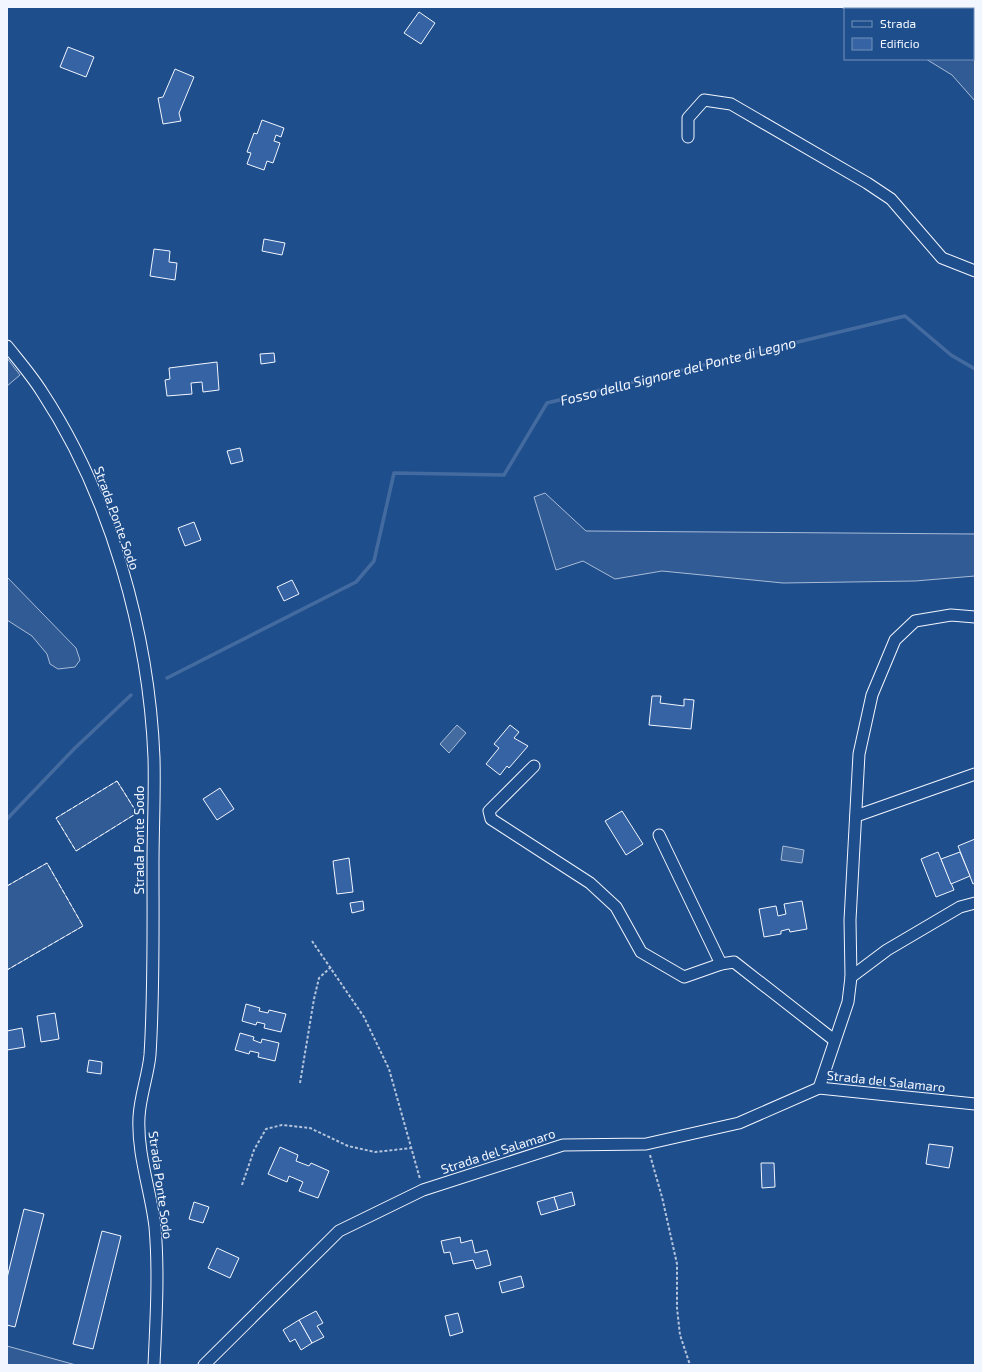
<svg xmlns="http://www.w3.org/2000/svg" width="982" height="1372" font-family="'Exo 2',sans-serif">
<rect width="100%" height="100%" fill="#1f4e8c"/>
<!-- built -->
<g fill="#305b95" stroke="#a8bbd7">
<polygon points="841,7 975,7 975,101 952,75 926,59 973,59 973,9 845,9"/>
<polygon points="7,358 20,375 7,386"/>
<polygon points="545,493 586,531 975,534 975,576 915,581 783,583 662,571 615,579 583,561 556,570 534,497"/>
<polygon points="7,577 76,648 80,660 75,667 58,669 50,664 47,654 32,636 7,620"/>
<polygon points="117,781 137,813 76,851 56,818"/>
<polygon points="47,863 83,926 7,970 7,886"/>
<polygon points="7,1346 76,1365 7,1365"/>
</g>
<!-- water -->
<g fill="#446ba0" stroke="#a8bbd7">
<polygon points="457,725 466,733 449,753 440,744"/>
<polygon points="783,846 804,850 802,863 781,860"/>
</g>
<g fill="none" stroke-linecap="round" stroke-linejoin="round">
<!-- stream -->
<g stroke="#446ba0" stroke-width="3.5">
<polyline points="924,7 926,9"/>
<polyline points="973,52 975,53"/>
<polyline points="167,678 356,582 374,561 394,473 504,475 547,403 905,316 951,355 975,369"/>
<polyline points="7,819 74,749 131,695"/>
</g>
</g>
<!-- building -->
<g fill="#3563a3" stroke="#f2f6ff">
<polygon points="419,12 435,23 421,44 404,33"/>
<polygon points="68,47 94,57 86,77 60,67"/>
<polygon points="175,69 194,77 179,113 181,121 163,124 158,98 163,97"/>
<polygon points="262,120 284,128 281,137 276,135 274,141 280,143 273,163 267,161 264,170 247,164 251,153 247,152 254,133 257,134"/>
<polygon points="264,239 285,243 282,255 262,251"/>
<polygon points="154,249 170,251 169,262 177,263 175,280 150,276"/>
<polygon points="274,353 275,362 261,364 260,354"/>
<polygon points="217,362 219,390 203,392 202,382 191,383 192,394 167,396 165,380 170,379 169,368"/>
<polygon points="240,448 243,461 231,464 227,451"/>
<polygon points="194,522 201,540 185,546 178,528"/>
<polygon points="292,580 299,594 284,601 277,587"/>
<polygon points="652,696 661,696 660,703 684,706 684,699 694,700 691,729 649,725"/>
<polygon points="510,725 519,732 514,738 528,746 509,768 507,766 500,775 486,764 499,748 494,744"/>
<polygon points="220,788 234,809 217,820 203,799"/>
<polygon points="622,811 643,844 626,855 605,821"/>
<polygon points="975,839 975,883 973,884 958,846"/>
<polygon points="938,852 954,890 936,897 921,859"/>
<polygon points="960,852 970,876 951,884 941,859"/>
<polygon points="349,858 353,892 337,894 333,861"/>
<polygon points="363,901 364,910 352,913 350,903"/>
<polygon points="802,901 807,929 790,932 789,929 781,931 781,934 764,937 759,909 776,906 778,916 786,914 784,904"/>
<polygon points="246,1004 260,1008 259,1011 268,1013 269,1010 286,1014 281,1032 264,1028 265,1024 257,1022 256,1025 242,1021"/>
<polygon points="55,1013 59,1039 41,1042 37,1016"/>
<polygon points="22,1028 25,1047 7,1050 7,1031"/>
<polygon points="240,1033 254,1037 253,1040 261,1043 262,1039 279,1043 275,1061 258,1057 259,1053 250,1051 249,1054 235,1050"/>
<polygon points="89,1060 102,1062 101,1074 87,1072"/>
<polygon points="929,1144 953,1147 949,1168 926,1164"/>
<polygon points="280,1147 298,1155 296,1161 309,1166 311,1163 329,1171 318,1198 299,1191 303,1182 289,1176 287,1182 268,1174"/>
<polygon points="761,1163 774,1163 775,1187 762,1188"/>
<polygon points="572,1192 575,1205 558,1210 554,1197"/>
<polygon points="554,1197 558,1210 541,1215 537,1202"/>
<polygon points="194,1202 209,1207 203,1223 189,1219"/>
<polygon points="24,1209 44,1214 15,1327 7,1325 7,1278"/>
<polygon points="102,1231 121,1236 93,1349 73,1344"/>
<polygon points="460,1237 461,1243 472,1240 475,1253 487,1250 491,1265 476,1269 473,1260 453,1264 450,1252 444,1253 441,1241"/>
<polygon points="217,1248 239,1258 230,1278 208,1268"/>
<polygon points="521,1276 524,1287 502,1293 499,1282"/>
<polygon points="316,1311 323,1323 317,1326 324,1337 312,1343 299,1320"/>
<polygon points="458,1313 463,1332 450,1336 445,1316"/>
<polygon points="299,1320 312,1343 301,1350 295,1339 290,1342 283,1330"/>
</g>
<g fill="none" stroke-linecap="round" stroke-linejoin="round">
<defs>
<g id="minor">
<polyline points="688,137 688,118 704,100 731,104 867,183 891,199 942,258 975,271"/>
<path d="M7 346C19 361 32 376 42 392 111 497 149 634 154 758 155 793 153 829 153 864 153 928 154 991 150 1055 148 1076 140 1096 139 1117 137 1155 151 1191 155 1227 159 1273 156 1320 154 1365"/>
<polyline points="534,766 489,811 491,819 590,883 616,907 641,952 684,977 721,964 734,962 834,1040"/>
<polyline points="856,816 975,774"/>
<polyline points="659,835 721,964"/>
<polyline points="851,977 850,920 859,754 872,695 895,640 915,621 951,615 975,617"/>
<polyline points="819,1088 848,1002 851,977 887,950 960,907 975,903"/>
<polyline points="204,1365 339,1231 423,1190 563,1145 646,1144 739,1123 819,1088 975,1104"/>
</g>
</defs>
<!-- minor casing -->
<use href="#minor" stroke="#f2f6ff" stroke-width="13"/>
<!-- path -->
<g stroke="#b3c4dc" stroke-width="2" stroke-dasharray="3 2" stroke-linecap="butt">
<polyline points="312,941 364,1017 389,1069 420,1179"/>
<polyline points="300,1083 314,999 319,978 331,967"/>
<polyline points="650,1155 662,1197 677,1264 677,1308 680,1335 690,1365"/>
<polyline points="242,1185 254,1150 266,1129 282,1125 310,1128 348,1146 375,1152 412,1148"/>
</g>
<!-- minor -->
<use href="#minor" stroke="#1f4e8c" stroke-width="11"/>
<!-- fence -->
<g stroke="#f2f6ff" stroke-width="1" stroke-dasharray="5 2" stroke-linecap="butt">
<polygon points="117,781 137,813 76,851 56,818"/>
<polyline points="7,886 47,863 83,926 7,970"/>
</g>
</g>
<g text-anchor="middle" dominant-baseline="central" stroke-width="3" stroke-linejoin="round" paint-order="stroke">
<!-- street labels -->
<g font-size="13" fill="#f2f6ff" stroke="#1f4e8c">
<text transform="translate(117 518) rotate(70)">Strada Ponte Sodo</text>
<text transform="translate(139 840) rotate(-90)">Strada Ponte Sodo</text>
<text transform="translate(886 1081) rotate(6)">Strada del Salamaro</text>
<text transform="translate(498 1151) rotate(-18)">Strada del Salamaro</text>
<text transform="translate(161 1185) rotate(82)">Strada Ponte Sodo</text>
</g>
<!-- water labels -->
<g font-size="14" font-style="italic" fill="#f2f6ff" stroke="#1f4e8c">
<text transform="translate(678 371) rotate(-14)">Fosso della Signore del Ponte di Legno</text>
</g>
</g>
<!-- border -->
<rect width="982" height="1372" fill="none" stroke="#f2f6ff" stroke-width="16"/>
<!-- legend -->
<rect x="844" y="8" width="130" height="52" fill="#1f4e8c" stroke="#7391ba"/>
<rect x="852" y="21" width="20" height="6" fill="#1f4e8c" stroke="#7391ba"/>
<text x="880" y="28" font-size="12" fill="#f2f6ff">Strada</text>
<rect x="852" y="38" width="20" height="12" fill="#3563a3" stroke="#7391ba"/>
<text x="880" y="48" font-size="12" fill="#f2f6ff">Edificio</text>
</svg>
